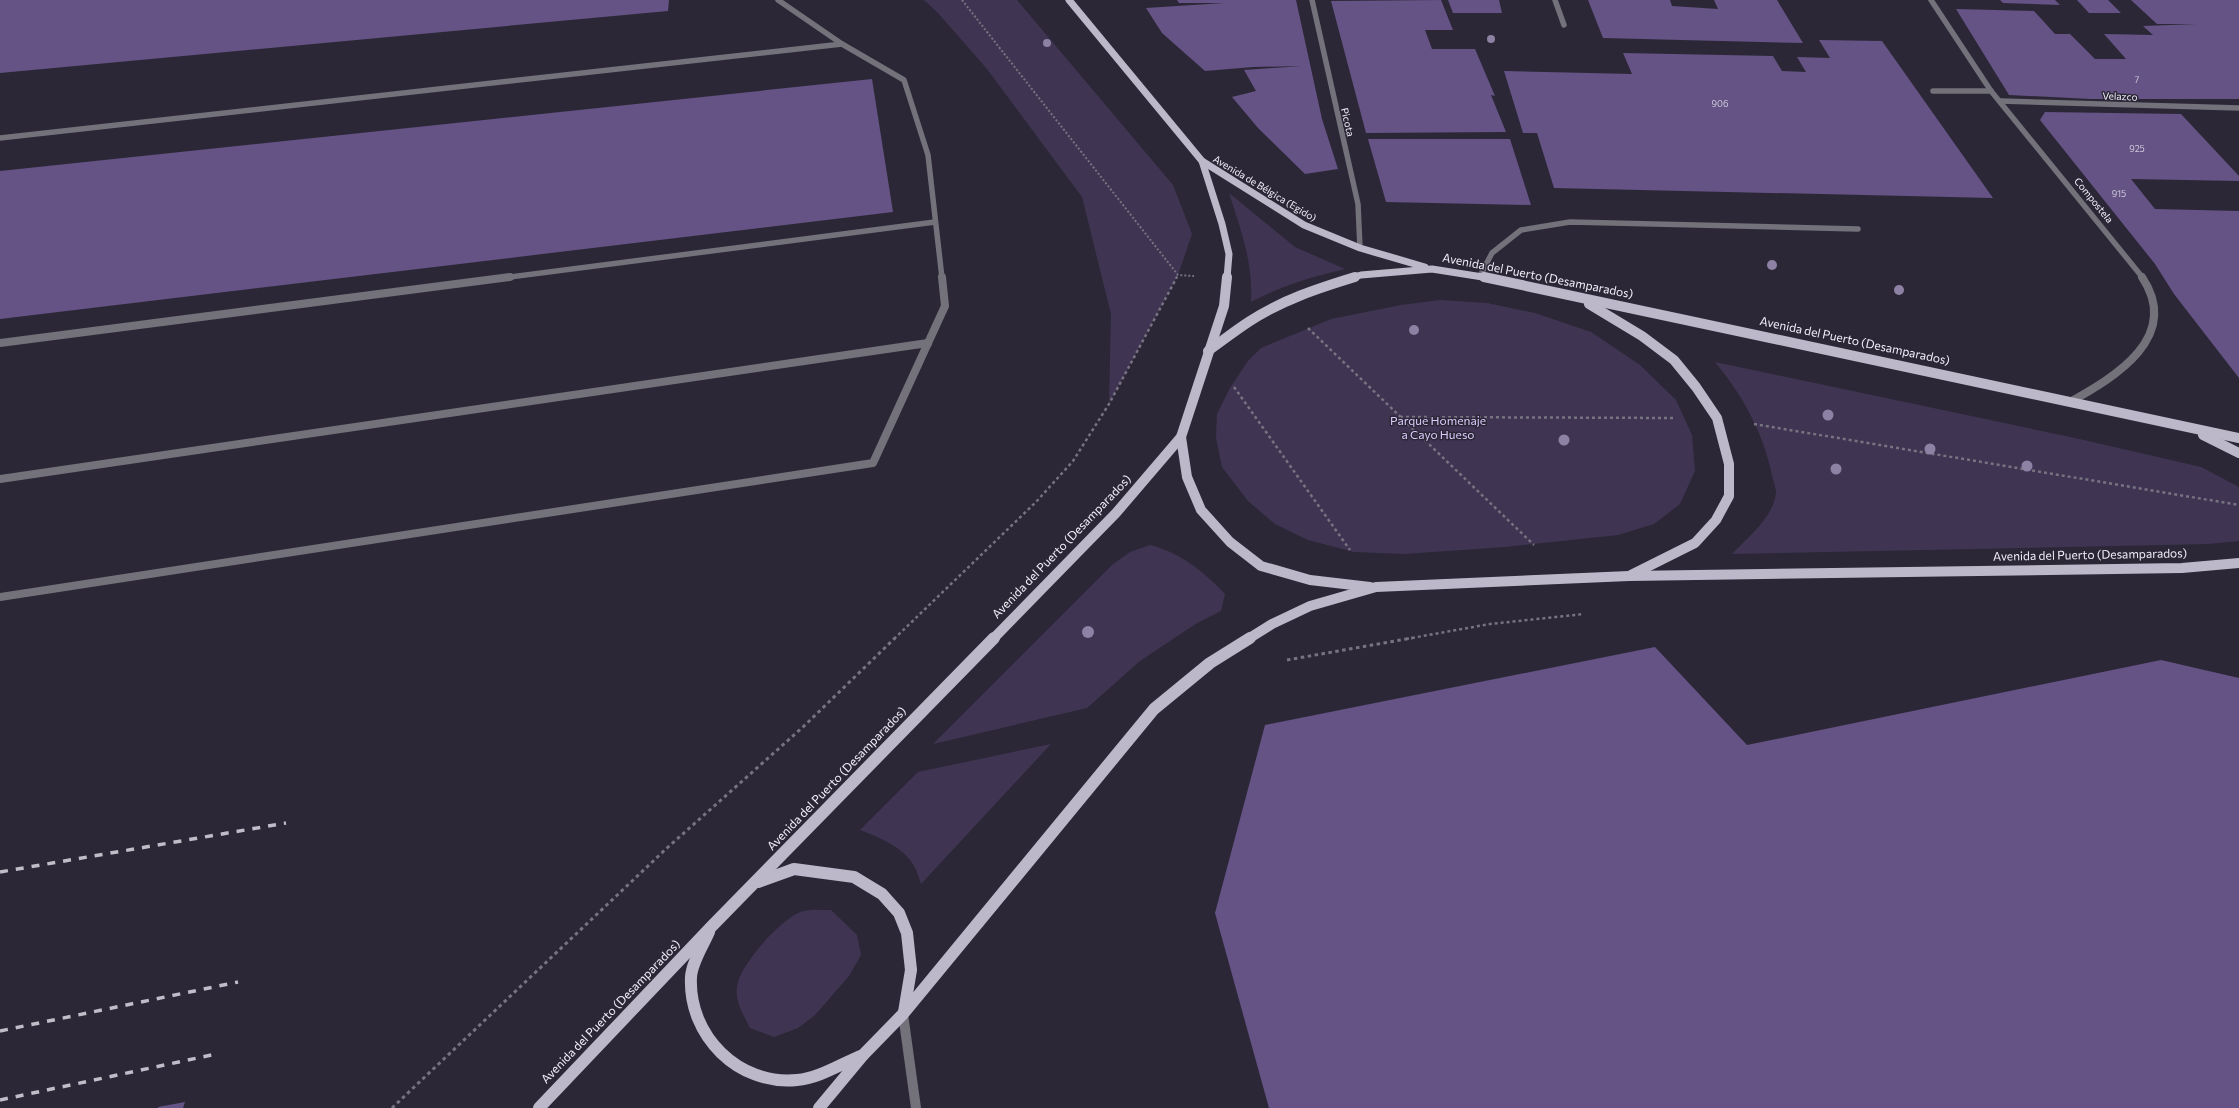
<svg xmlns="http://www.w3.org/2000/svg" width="2239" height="1108" font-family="Commissioner,sans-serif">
<rect width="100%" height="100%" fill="#2c2737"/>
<!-- green -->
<g fill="#3f3552">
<polygon points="924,0 1017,0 1173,185 1192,234 1178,275 1109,404 1111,314 1082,197 987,69 938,13"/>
<path d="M1229 193 1295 247 1345 269C1311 277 1281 286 1251 302 1253 261 1241 231 1229 193Z"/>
<polygon points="1440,300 1487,303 1535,313 1591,332 1640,365 1676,400 1692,435 1695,471 1680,504 1654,524 1618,535 1505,547 1404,554 1354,552 1308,540 1275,524 1248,501 1222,467 1216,438 1217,414 1230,388 1248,361 1261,348 1331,319 1401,305"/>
<path d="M1715 362 2075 438 2201 467 2239 487V541L2208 544 1732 554C1748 537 1773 518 1776 493 1776 488 1773 480 1772 475 1763 432 1743 396 1715 362Z"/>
<path d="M1150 545C1181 553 1203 571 1225 594L1221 611 1197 623 1140 661 1087 708 933 744 1112 565 1130 552Z"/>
<path d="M1051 744 921 884C919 878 917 871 914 866 904 847 878 837 860 830L918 772Z"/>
<path d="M831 910 857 935 861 955 849 976 815 1015 798 1028 774 1037 750 1028C743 1014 733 999 738 982 743 962 784 915 804 911 812 909 822 910 831 910Z"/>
</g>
<!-- building -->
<g fill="#645384">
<polygon points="0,0 669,0 668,11 0,73"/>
<polygon points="1177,0 1296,0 1322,119 1338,169 1305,174 1258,128 1232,97 1256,91 1244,70 1302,66 1253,67 1205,71 1162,33 1146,8 1224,3 1179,3"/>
<polygon points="1441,0 1453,30 1425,30 1432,49 1475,49 1495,96 1491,95 1506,132 1366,133 1331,1"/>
<polygon points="1448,0 1499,0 1502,13 1453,13"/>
<polygon points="1588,0 1670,0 1672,6 1718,9 1714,0 1777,0 1803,43 1603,38"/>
<polygon points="2000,0 2055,0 2060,5 2003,3"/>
<polygon points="2077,0 2108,0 2121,13 2089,13"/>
<polygon points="2131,0 2239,0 2239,99 2091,99 2009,95 1956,9 2034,11 2055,34 2070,34 2095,59 2126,59 2104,34 2153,35 2143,26 2196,24 2157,24"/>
<polygon points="1819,40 1882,41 1993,198 1554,188 1537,133 1523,133 1504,71 1632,74 1623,53 1773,56 1782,71 1806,72 1797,57 1830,58"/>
<polygon points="872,79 893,212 0,319 0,171"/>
<polygon points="2045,112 2181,114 2239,176 2239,181 2131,179 2155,209 2239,211 2239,378 2174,294 2155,264 2040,120"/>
<polygon points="1368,139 1510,139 1531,205 1386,202"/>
<polygon points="1655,647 1747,745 2161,660 2239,678 2239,1108 1269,1108 1215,913 1265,725"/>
<polygon points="185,1102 183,1108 158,1108 158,1107"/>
</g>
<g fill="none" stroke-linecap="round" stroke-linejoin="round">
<!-- path-far2 -->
<g stroke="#777381" stroke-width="2" stroke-dasharray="2 2" stroke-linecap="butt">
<polyline points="962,0 1178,275 1194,276"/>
<polyline points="1176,278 1178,275"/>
</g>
<!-- path-far1 -->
<g stroke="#777381" stroke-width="2.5" stroke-dasharray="3 3" stroke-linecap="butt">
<polyline points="1308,328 1534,545"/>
<polyline points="1234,387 1350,550"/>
<polyline points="1400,417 1676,418"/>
<polyline points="1754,424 2239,505"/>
<polyline points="894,639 1036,502 1073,461 1109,404 1177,277"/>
<polyline points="1406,639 1490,624 1584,614"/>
</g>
<!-- path -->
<g stroke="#777381" stroke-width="3" stroke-dasharray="3.5 3.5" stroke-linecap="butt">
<polyline points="1287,660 1412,638"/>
<polyline points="392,1108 667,848 803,727 895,638"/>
</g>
<!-- service-far2 -->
<g stroke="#737179" stroke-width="5.5">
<polyline points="1555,0 1564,25"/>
<polyline points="842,44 904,80 928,155 942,278"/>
<polyline points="1933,91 1991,91"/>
<polyline points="0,138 842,44 778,0"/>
<polyline points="1480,276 1492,253 1521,230 1570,222 1858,229"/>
<polyline points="503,278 935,222"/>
</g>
<!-- service-far1 -->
<g stroke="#737179" stroke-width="8">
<polyline points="0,343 510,277"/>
<polyline points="0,479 928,343"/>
<polyline points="0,597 873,463 945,306 942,277"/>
</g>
<!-- service -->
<polyline stroke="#737179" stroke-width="10" points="903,1014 916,1108"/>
<!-- minor-far1 -->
<g stroke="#737179" stroke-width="5.5">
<polyline points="1312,0 1358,204 1360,248"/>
<polyline points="1931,0 1991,91 2143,278"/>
<polyline points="2000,101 2239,108"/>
</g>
<!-- minor -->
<path stroke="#737179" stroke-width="8" d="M2070 402C2115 377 2182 337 2142 277"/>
<!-- primary-far2 -->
<g stroke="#bcb8c9" stroke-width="7">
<polyline points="1069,0 1202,161 1304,225 1360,248 1425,267"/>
<polyline points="1202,161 1222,224 1229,254 1227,278"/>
<polyline points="1351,278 1361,275 1432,269 1489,278"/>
</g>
<!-- primary-far1 -->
<g stroke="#bcb8c9" stroke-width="10">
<polyline points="1484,277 2239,438"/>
<polyline points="1589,304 1642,336 1674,360 1696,387 1717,418 1729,464 1729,496 1716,520 1695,543 1631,575"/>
<path d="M1208 351C1222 341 1236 330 1250 321 1282 300 1319 288 1355 277"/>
<polyline points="2203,435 2239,453"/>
<polyline points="1181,437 1187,477 1201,510 1230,542 1261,566 1310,580 1370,587"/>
<polyline points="993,639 1116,513 1181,437 1224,306 1227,277"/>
<polyline points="1248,639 1272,624 1310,606 1376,587 1629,576 2182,568 2239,563"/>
</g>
<!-- primary -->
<g stroke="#bcb8c9" stroke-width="12">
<polyline points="758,882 794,869 854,877 882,894 899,913 907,933 911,970 904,1012"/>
<path d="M709 932C703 946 692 962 691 977 688 1036 739 1086 797 1080 820 1078 842 1063 863 1055"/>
<polyline points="539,1108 712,926 994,638"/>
<polyline points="819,1108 864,1054 903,1014 1154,709 1210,663 1250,638"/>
</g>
<!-- rail -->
<g stroke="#c0bcc8" stroke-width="3.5" stroke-dasharray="8 8" stroke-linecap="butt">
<polyline points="0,872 286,823"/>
<polyline points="0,1031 238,982"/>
<polyline points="0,1100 216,1054"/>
</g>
</g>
<!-- trees -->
<g fill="#8d82a4">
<circle cx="1491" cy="39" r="4"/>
<circle cx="1047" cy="43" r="4"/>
<circle cx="1772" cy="265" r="5"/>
<circle cx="1899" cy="290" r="5"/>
<circle cx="1414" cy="330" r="5"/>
<circle cx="1828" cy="415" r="5.5"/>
<circle cx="1564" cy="440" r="5.5"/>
<circle cx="1930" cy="449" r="5.5"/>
<circle cx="2027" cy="466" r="5.5"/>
<circle cx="1836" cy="469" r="5.5"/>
<circle cx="1088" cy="632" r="6"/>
</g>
<g text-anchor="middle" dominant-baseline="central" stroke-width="3" stroke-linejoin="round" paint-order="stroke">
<!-- far-number labels -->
<g font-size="9" fill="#cec7db">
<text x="2137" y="79">7</text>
<text x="1720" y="103">906</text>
<text x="2137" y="148">925</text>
<text x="2119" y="193">915</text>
</g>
<!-- far-street labels -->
<g font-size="10" fill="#f1eef8" stroke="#2c2737">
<text transform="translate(2120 96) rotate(2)">Velazco</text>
<text transform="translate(1348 122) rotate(77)">Picota</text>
<text transform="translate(1265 188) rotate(31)">Avenida de Bélgica (Egido)</text>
<text transform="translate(2094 200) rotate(51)">Compostela</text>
</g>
<!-- street labels -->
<g font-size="12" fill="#f1eef8" stroke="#2c2737">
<text transform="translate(1538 275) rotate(11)">Avenida del Puerto (Desamparados)</text>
<text transform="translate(1855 340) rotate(12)">Avenida del Puerto (Desamparados)</text>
<text transform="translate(1061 546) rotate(-46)">Avenida del Puerto (Desamparados)</text>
<text transform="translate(2090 554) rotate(-1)">Avenida del Puerto (Desamparados)</text>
<text transform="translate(836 778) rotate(-46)">Avenida del Puerto (Desamparados)</text>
<text transform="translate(610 1011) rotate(-46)">Avenida del Puerto (Desamparados)</text>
</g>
<!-- park labels -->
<g font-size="12" fill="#dccdfd" stroke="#2c2737">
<text x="1438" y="420">Parque Homenaje<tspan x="1438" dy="14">a Cayo Hueso</tspan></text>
</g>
</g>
</svg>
